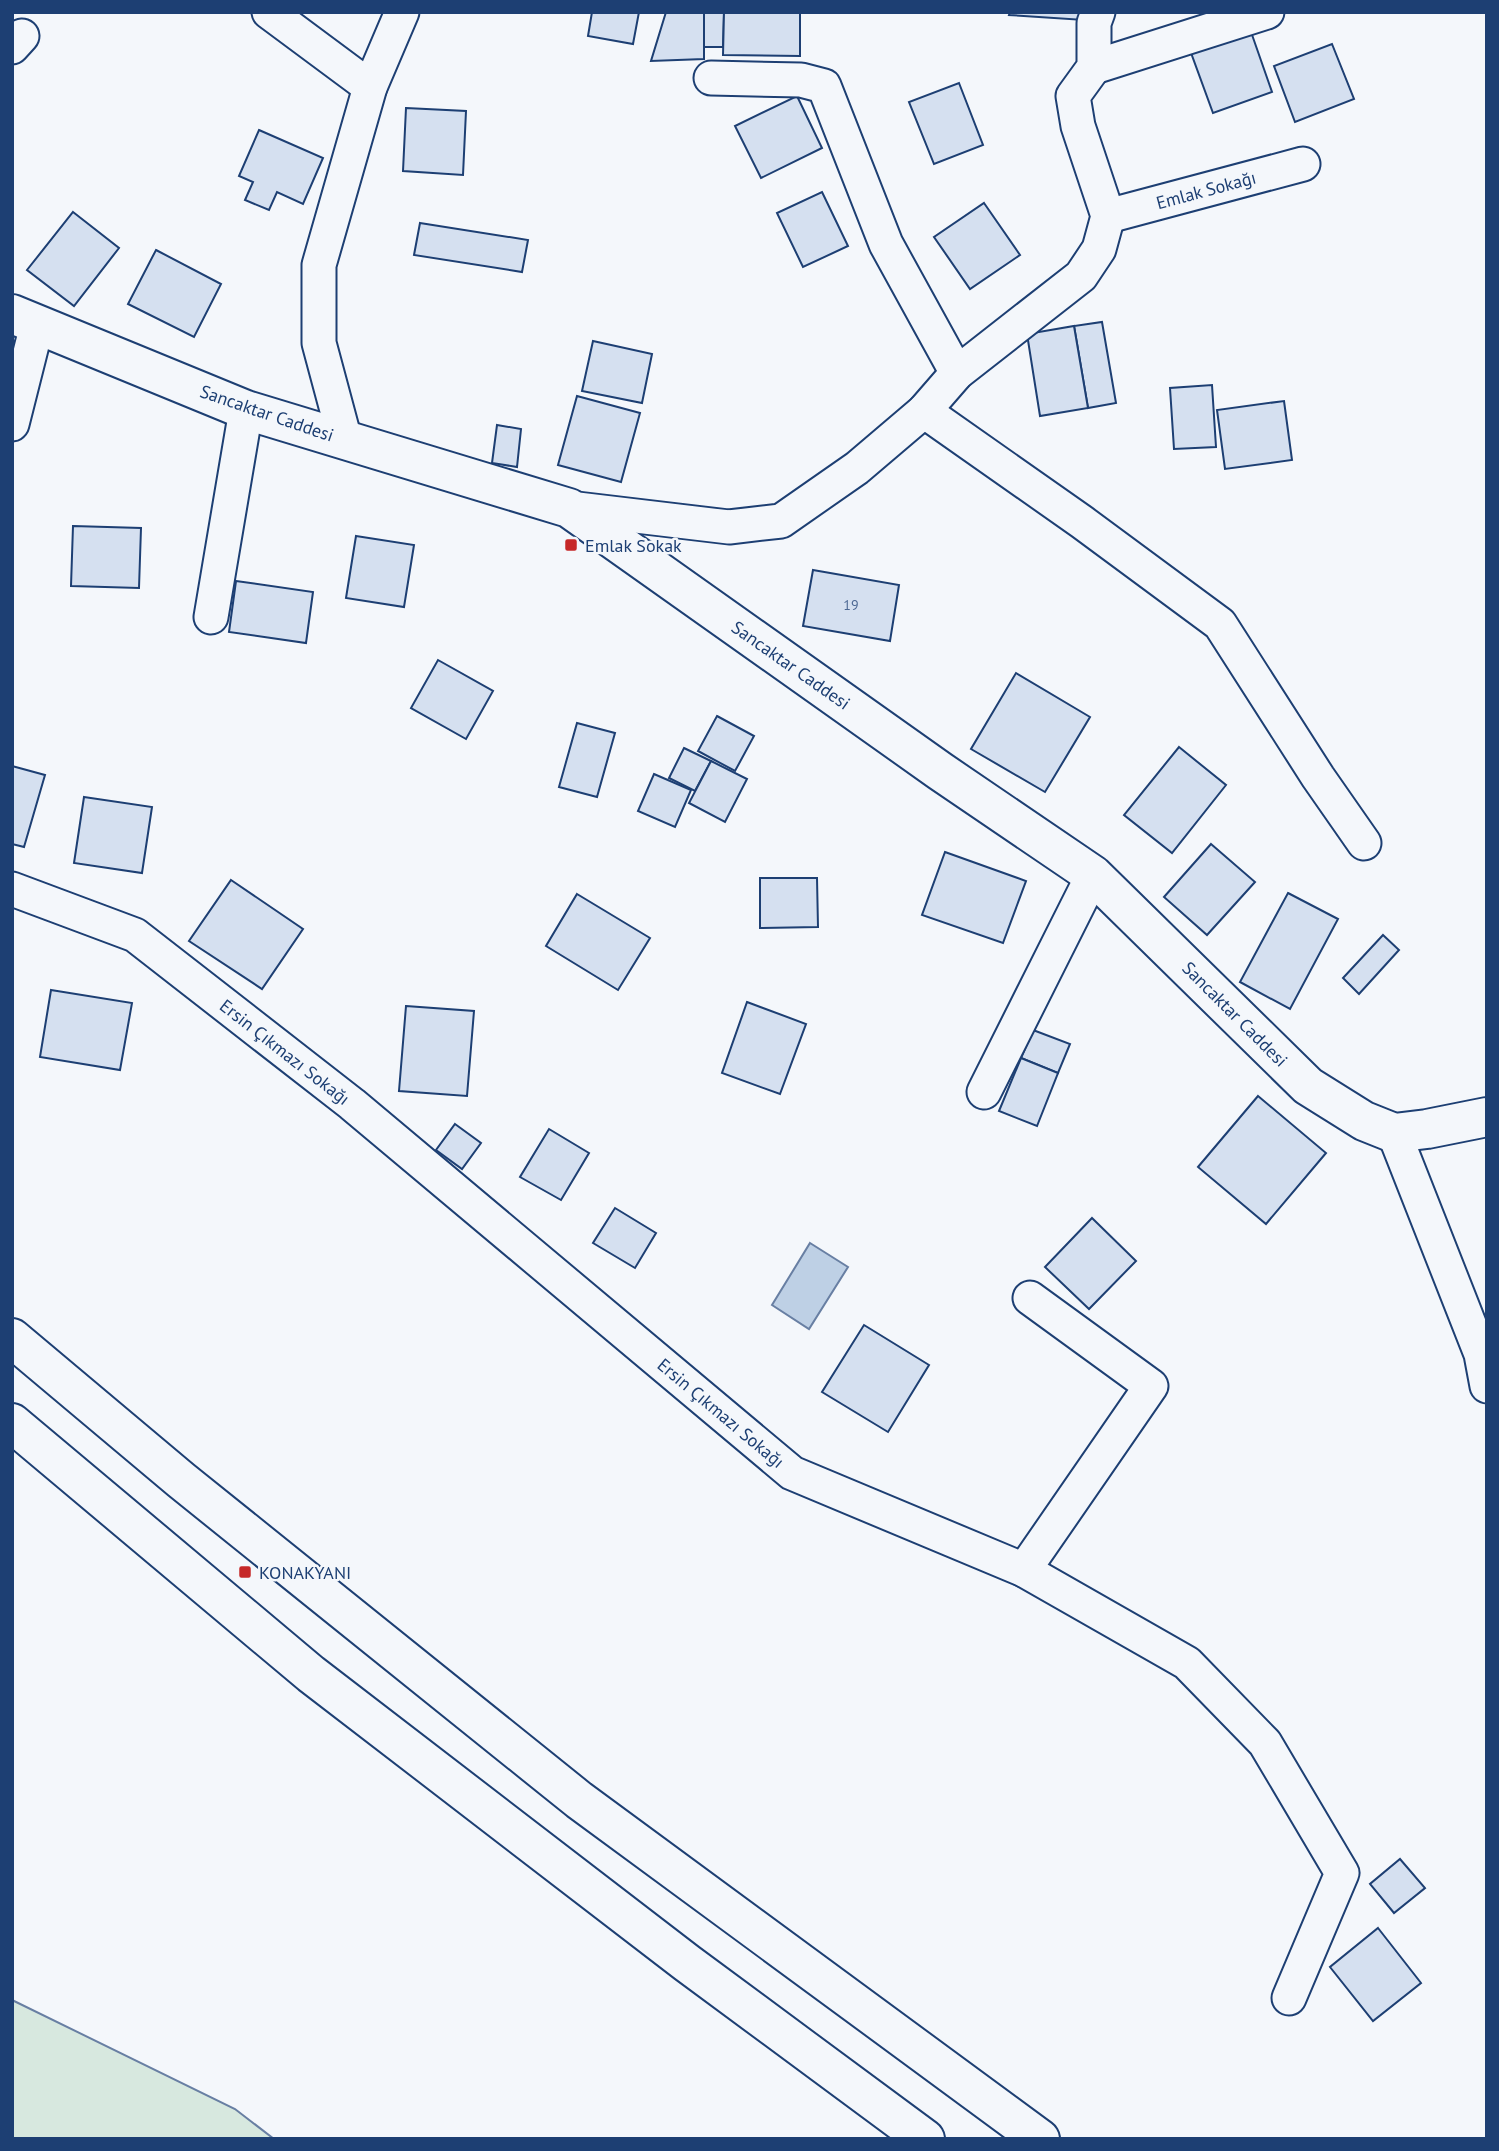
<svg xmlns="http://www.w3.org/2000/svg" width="1499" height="2151" font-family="'PT Sans',sans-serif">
<rect width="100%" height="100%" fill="#f4f7fb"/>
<!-- green -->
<polygon fill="#d7e8df" stroke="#687fa3" stroke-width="2" points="12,2000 235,2109 274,2139 12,2139"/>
<!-- water -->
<polygon fill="#bed0e5" stroke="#687fa3" stroke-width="2" points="810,1243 848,1267 809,1329 772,1305"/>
<!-- building -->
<g fill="#d5e0f0" stroke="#1d3f73" stroke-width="2">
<polygon points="592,12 639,12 633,44 588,36"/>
<polygon points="666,12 704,12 704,59 651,61"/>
<polygon points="704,12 724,12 723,47 704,47"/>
<polygon points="724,12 800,12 800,56 723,55"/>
<polygon points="1010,12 1085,12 1084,20 1009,15"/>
<polygon points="1250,29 1272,92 1213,113 1190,50"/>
<polygon points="1332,44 1354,99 1295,122 1274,66"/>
<polygon points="959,83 983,145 934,164 909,102"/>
<polygon points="797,96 822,148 761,178 735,126"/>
<polygon points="406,108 466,111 463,175 403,171"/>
<polygon points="259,130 323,158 303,204 277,192 269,210 245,200 253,182 239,176"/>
<polygon points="822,192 848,246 803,267 777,213"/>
<polygon points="984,203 1020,255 970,289 934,237"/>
<polygon points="73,212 119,248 74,306 27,270"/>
<polygon points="420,223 528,240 522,272 414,255"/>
<polygon points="156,250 221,284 194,337 128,304"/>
<polygon points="1102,322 1116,403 1088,408 1074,326"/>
<polygon points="1074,326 1088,408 1040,416 1027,334"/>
<polygon points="593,341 652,354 642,403 582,391"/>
<polygon points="1212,385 1216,447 1174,449 1170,388"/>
<polygon points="577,396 640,413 621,482 558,465"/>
<polygon points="1284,401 1292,460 1225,469 1217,410"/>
<polygon points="497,425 521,429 517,467 492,463"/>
<polygon points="73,526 141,528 139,588 71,586"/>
<polygon points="356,536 414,545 404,607 346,598"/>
<polygon points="813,570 899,585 890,641 803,626"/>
<polygon points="236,581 313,592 306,643 229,632"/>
<polygon points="438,660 493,691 466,739 411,708"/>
<polygon points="1016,673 1090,717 1045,792 971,749"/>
<polygon points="717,716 754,736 735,771 698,751"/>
<polygon points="577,723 615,733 597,797 559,787"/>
<polygon points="1179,747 1226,785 1172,853 1124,815"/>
<polygon points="684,748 711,761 695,791 669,778"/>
<polygon points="711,761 747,779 725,822 689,803"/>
<polygon points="12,766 45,775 24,847 12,844"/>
<polygon points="654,774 691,790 675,827 638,811"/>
<polygon points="84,797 152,807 142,873 74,863"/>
<polygon points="1211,844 1255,882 1207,935 1164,897"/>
<polygon points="945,852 1026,881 1003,943 922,915"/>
<polygon points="760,878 817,878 818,927 760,928"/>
<polygon points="231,880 303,929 262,989 189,941"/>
<polygon points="1288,893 1338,919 1290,1009 1240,982"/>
<polygon points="577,894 650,938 618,990 546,946"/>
<polygon points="1383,935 1399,950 1359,994 1343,978"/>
<polygon points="51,990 132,1003 120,1070 40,1057"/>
<polygon points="747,1002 806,1024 780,1094 722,1073"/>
<polygon points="406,1006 474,1011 467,1096 399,1091"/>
<polygon points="1033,1030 1070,1044 1058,1073 1021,1058"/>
<polygon points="1021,1058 1058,1073 1037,1126 999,1111"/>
<polygon points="1258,1096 1326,1153 1266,1224 1198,1167"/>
<polygon points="455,1124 481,1143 462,1169 436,1150"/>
<polygon points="549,1129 589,1153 561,1200 520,1177"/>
<polygon points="615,1208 656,1233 635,1268 593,1243"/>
<polygon points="1092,1218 1136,1261 1089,1309 1045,1267"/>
<polygon points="864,1325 929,1365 888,1432 822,1392"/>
<polygon points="1400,1859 1425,1888 1394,1913 1370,1884"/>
<polygon points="1378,1928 1421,1983 1373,2021 1330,1967"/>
</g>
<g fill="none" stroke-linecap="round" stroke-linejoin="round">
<defs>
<g id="street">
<polyline points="269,12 370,87"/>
<polyline points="12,47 22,36"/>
<polyline points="1094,67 1267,12"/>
<polyline points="711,78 801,80 824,86 886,244 957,373"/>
<polyline points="1108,216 1303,164"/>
<polyline points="924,411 1082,522 1220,624 1318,777 1364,843"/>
<polyline points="12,424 37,325"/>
<polyline points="345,440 319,343 319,265 370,87 402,12"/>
<polyline points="569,508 729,527 781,521 857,468 924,411 957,373 1081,276 1099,249 1108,216 1078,126 1073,96 1094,67 1094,23 1098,12"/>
<polyline points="211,617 246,410"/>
<polyline points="12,889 135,935 352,1104 792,1473 1024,1570 1187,1663 1265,1743 1342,1873 1289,1998"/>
<polyline points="984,1092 1093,875"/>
<polyline points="1394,1133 1481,1354 1487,1386"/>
<polyline points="1024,1570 1151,1386 1030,1298"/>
</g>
<polyline id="secondary" points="12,314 246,410 569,508 940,771 1093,875 1308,1086 1364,1121 1394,1133 1427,1129 1487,1117"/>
<g id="highway">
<polyline points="12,1338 181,1480 579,1800 1040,2139"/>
<polyline points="12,1423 311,1674 687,1963 925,2139"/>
</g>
</defs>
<!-- street casing -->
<use href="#street" stroke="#1d3f73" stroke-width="37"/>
<!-- secondary casing -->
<use href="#secondary" stroke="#1d3f73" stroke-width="42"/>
<!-- highway casing -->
<use href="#highway" stroke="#1d3f73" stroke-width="42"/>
<!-- street -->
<use href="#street" stroke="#f4f7fb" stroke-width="33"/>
<!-- secondary -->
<use href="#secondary" stroke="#f4f7fb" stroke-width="38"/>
<!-- highway -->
<use href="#highway" stroke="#f4f7fb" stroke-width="38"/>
</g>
<!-- markers -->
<g fill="#c62828" stroke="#f4f7fb" stroke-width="2.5">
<rect x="564" y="538" width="14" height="14" rx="3.5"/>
<rect x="238" y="1565" width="14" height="14" rx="3.5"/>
</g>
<g text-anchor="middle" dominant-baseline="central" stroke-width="5" stroke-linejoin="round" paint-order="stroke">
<!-- number labels -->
<g font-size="14" fill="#4b6792">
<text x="851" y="605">19</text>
</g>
<!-- street labels -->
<g font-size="18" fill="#1d3f73" stroke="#f4f7fb">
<text transform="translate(1206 190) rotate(-15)">Emlak Sokağı</text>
<text transform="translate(267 413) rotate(19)">Sancaktar Caddesi</text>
<text transform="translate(791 665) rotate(35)">Sancaktar Caddesi</text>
<text transform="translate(1235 1014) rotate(45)">Sancaktar Caddesi</text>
<text transform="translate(285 1052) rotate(38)">Ersin Çıkmazı Sokağı</text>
<text transform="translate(721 1413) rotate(40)">Ersin Çıkmazı Sokağı</text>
</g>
<!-- poi labels -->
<g font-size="18" fill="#1d3f73" stroke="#f4f7fb" text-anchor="start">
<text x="585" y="545">Emlak Sokak</text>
<text x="259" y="1572">KONAKYANI</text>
</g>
</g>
<!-- border -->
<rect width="1499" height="2151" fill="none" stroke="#1d3f73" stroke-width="28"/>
</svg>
